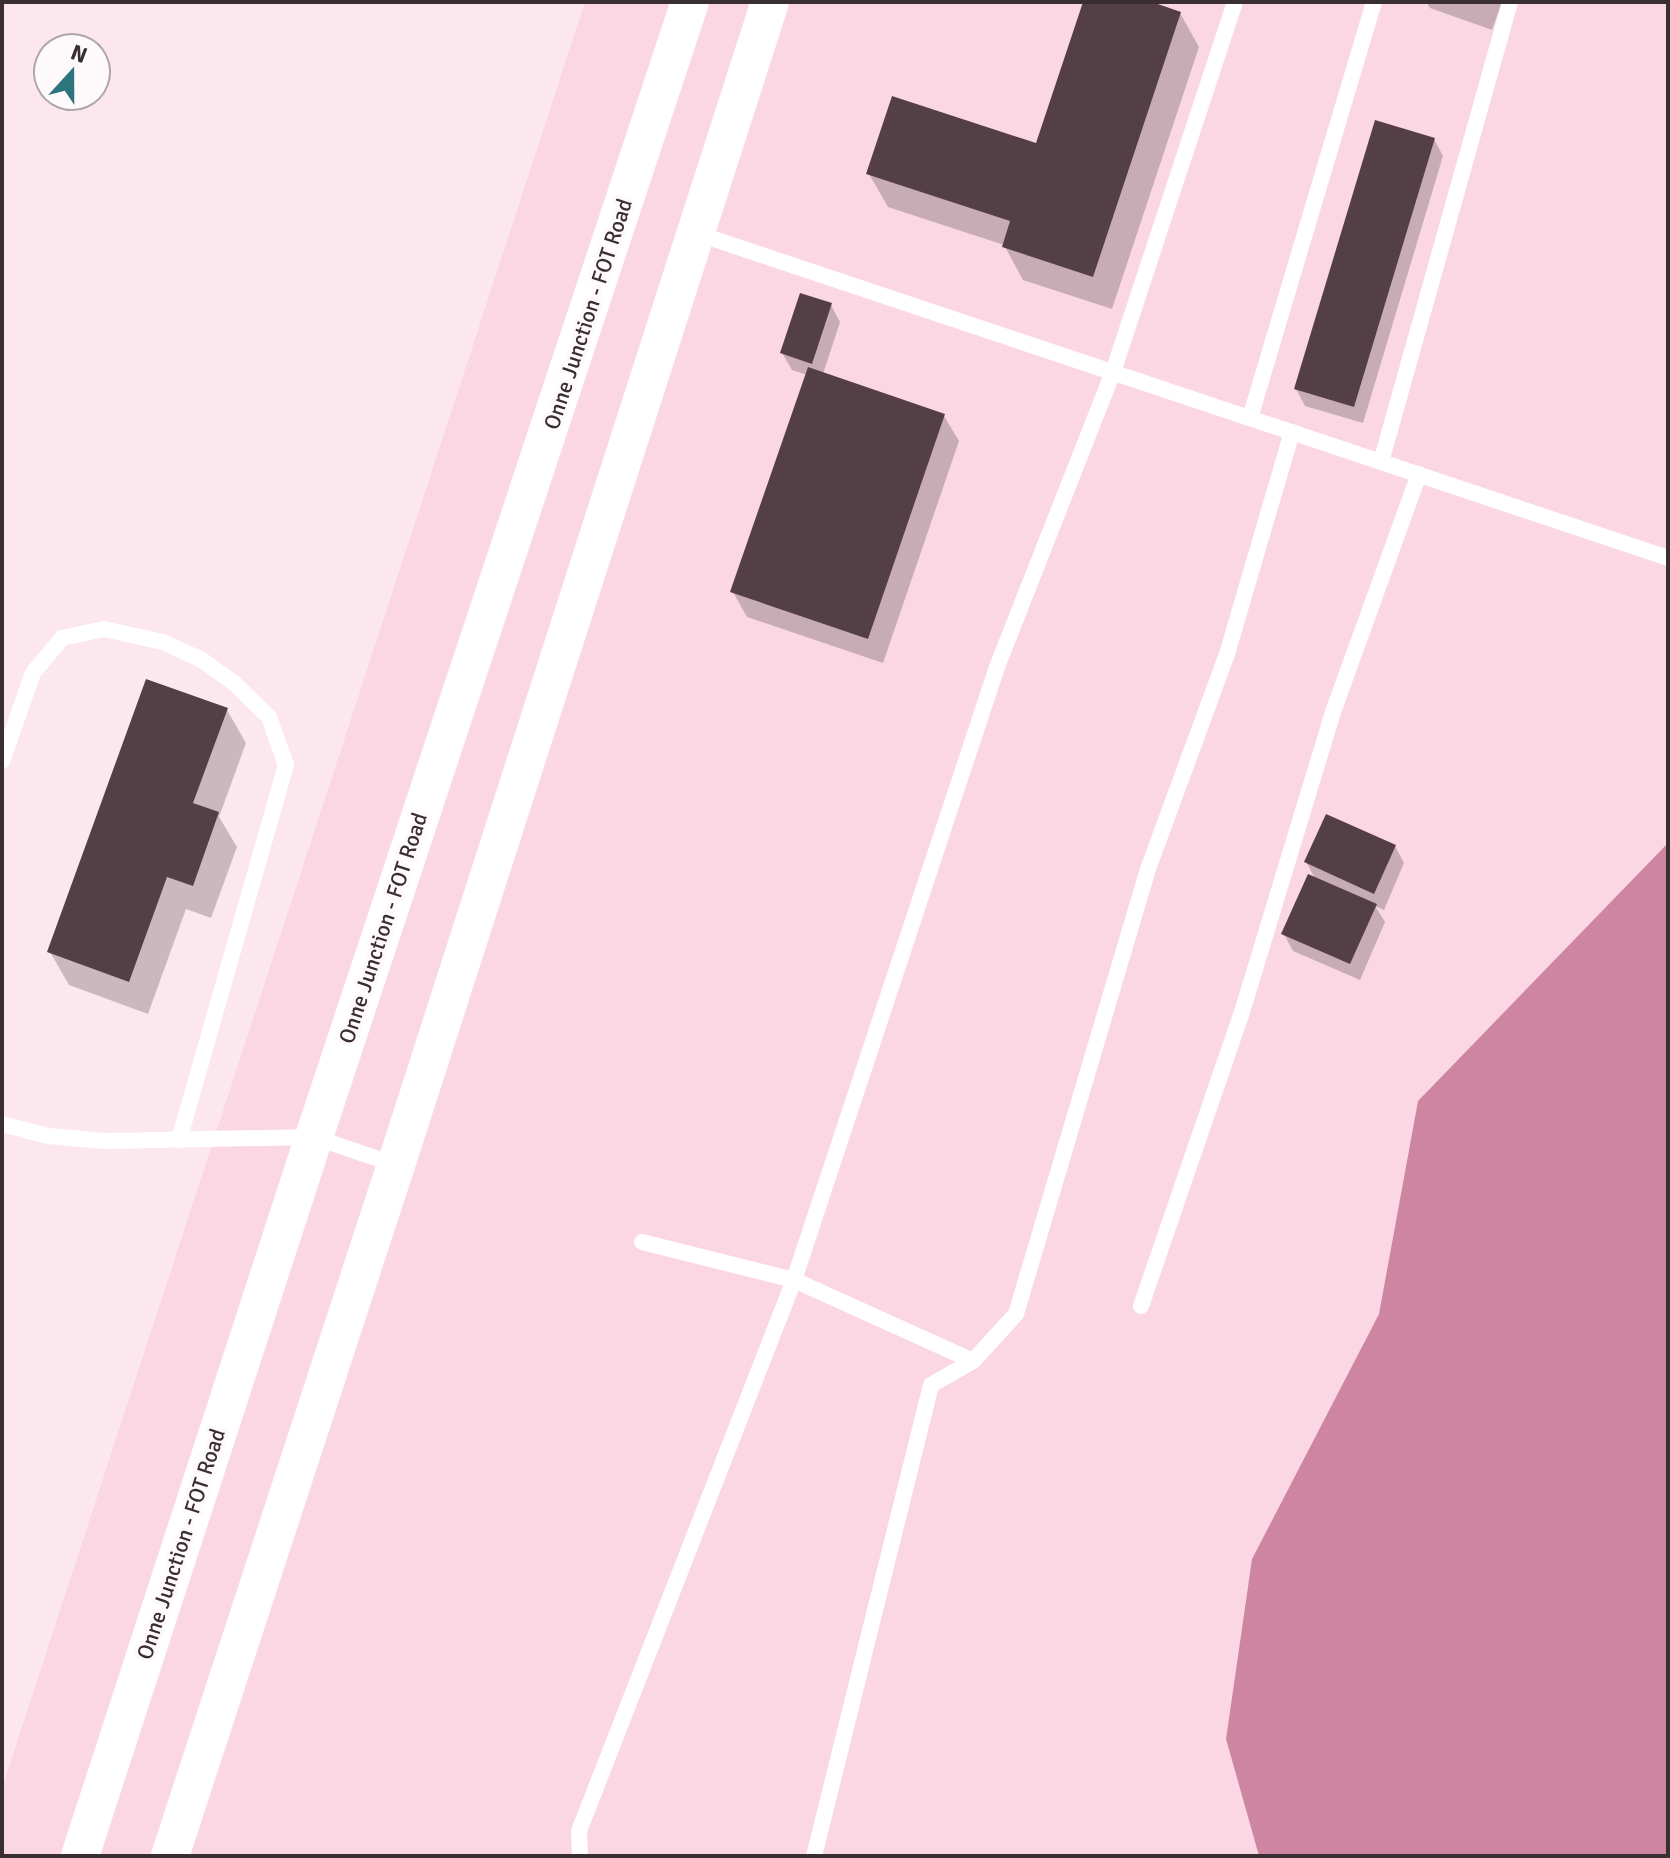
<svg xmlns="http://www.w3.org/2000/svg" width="1670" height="1858" font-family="Signika,sans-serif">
<rect width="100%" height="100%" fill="#fde7ee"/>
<!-- built -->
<polygon fill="#fbd7e3" points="585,2 1668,2 1668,843 1418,1101 1379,1314 1252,1559 1226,1739 1259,1856 2,1856 2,1788"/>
<!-- water -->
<polygon fill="#ce85a1" points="1668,843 1668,1856 1259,1856 1226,1739 1252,1559 1379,1314 1418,1101"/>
<!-- shadow -->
<g fill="#0003">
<polygon points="1085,2 1145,2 1180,13 1199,47 1112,309 1023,280 1004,245 888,207 869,174 1038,146"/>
<polygon points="1426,2 1502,2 1492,30 1430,8"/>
<polygon points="1434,139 1443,156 1363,423 1305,406 1296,389"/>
<polygon points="831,305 840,322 823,374 944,416 959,441 883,663 747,617 733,592 807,375 792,370 782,353"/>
<polygon points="227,710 246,743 219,817 237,847 211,918 186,909 148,1014 69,985 50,952"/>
<polygon points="1395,846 1404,863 1384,910 1375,906 1385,922 1360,980 1293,951 1284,934 1316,880 1306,862"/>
</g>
<!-- building -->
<g fill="#553f47">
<polygon points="1083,2 1152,2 1181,12 1093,277 1002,247 1010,221 866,174 892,96 1036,143"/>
<polygon points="1375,120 1435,138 1354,407 1294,389"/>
<polygon points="800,293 832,303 812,364 780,353"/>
<polygon points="808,367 945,414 868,639 730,592"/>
<polygon points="146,679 228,708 193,803 219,812 193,886 167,877 129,982 47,952"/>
<polygon points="1326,814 1396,845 1374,894 1304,862"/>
<polygon points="1308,874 1377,904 1350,964 1281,934"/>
</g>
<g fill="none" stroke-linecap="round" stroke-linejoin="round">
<!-- service -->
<g stroke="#fff" stroke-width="16">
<polyline points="696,233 1668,558"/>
<polyline points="1250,418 1374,2"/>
<polyline points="1381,462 1510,2"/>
<polyline points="2,761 33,673 62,638 104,629 163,642 202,660 234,683 269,717 286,765 179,1140"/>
<polyline points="2,1124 48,1136 106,1141 314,1137 396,1165"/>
<polyline points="642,1242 794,1280 973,1361"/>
<polyline points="1141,1306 1242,1012 1333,712 1419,474"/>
<polyline points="580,1856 579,1831 794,1280 997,667 1113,372 1235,2"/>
<polyline points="814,1856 931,1385 973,1361 1016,1314 1148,869 1227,654 1292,432"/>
</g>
<!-- tertiary -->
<g stroke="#fff" stroke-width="38">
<polyline points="80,1856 314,1137 690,2"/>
<polyline points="170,1856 396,1165 770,2"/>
</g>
</g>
<g text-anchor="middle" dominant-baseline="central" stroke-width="8" stroke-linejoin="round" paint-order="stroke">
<!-- street labels -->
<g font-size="22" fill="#392e32" stroke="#fef9fb">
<text transform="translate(588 314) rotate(-72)">Onne Junction - FOT Road</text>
<text transform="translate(383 928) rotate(-72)">Onne Junction - FOT Road</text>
<text transform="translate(181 1544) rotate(-72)">Onne Junction - FOT Road</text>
</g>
</g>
<!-- border -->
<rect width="1670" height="1858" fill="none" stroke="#392e32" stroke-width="8"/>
<!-- north arrow -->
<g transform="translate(72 72) rotate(21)"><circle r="38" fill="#fef9fb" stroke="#afa8ab" stroke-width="2"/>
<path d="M0-6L14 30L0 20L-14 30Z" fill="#2c757d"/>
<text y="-12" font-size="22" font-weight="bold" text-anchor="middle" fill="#392e32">N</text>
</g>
</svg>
